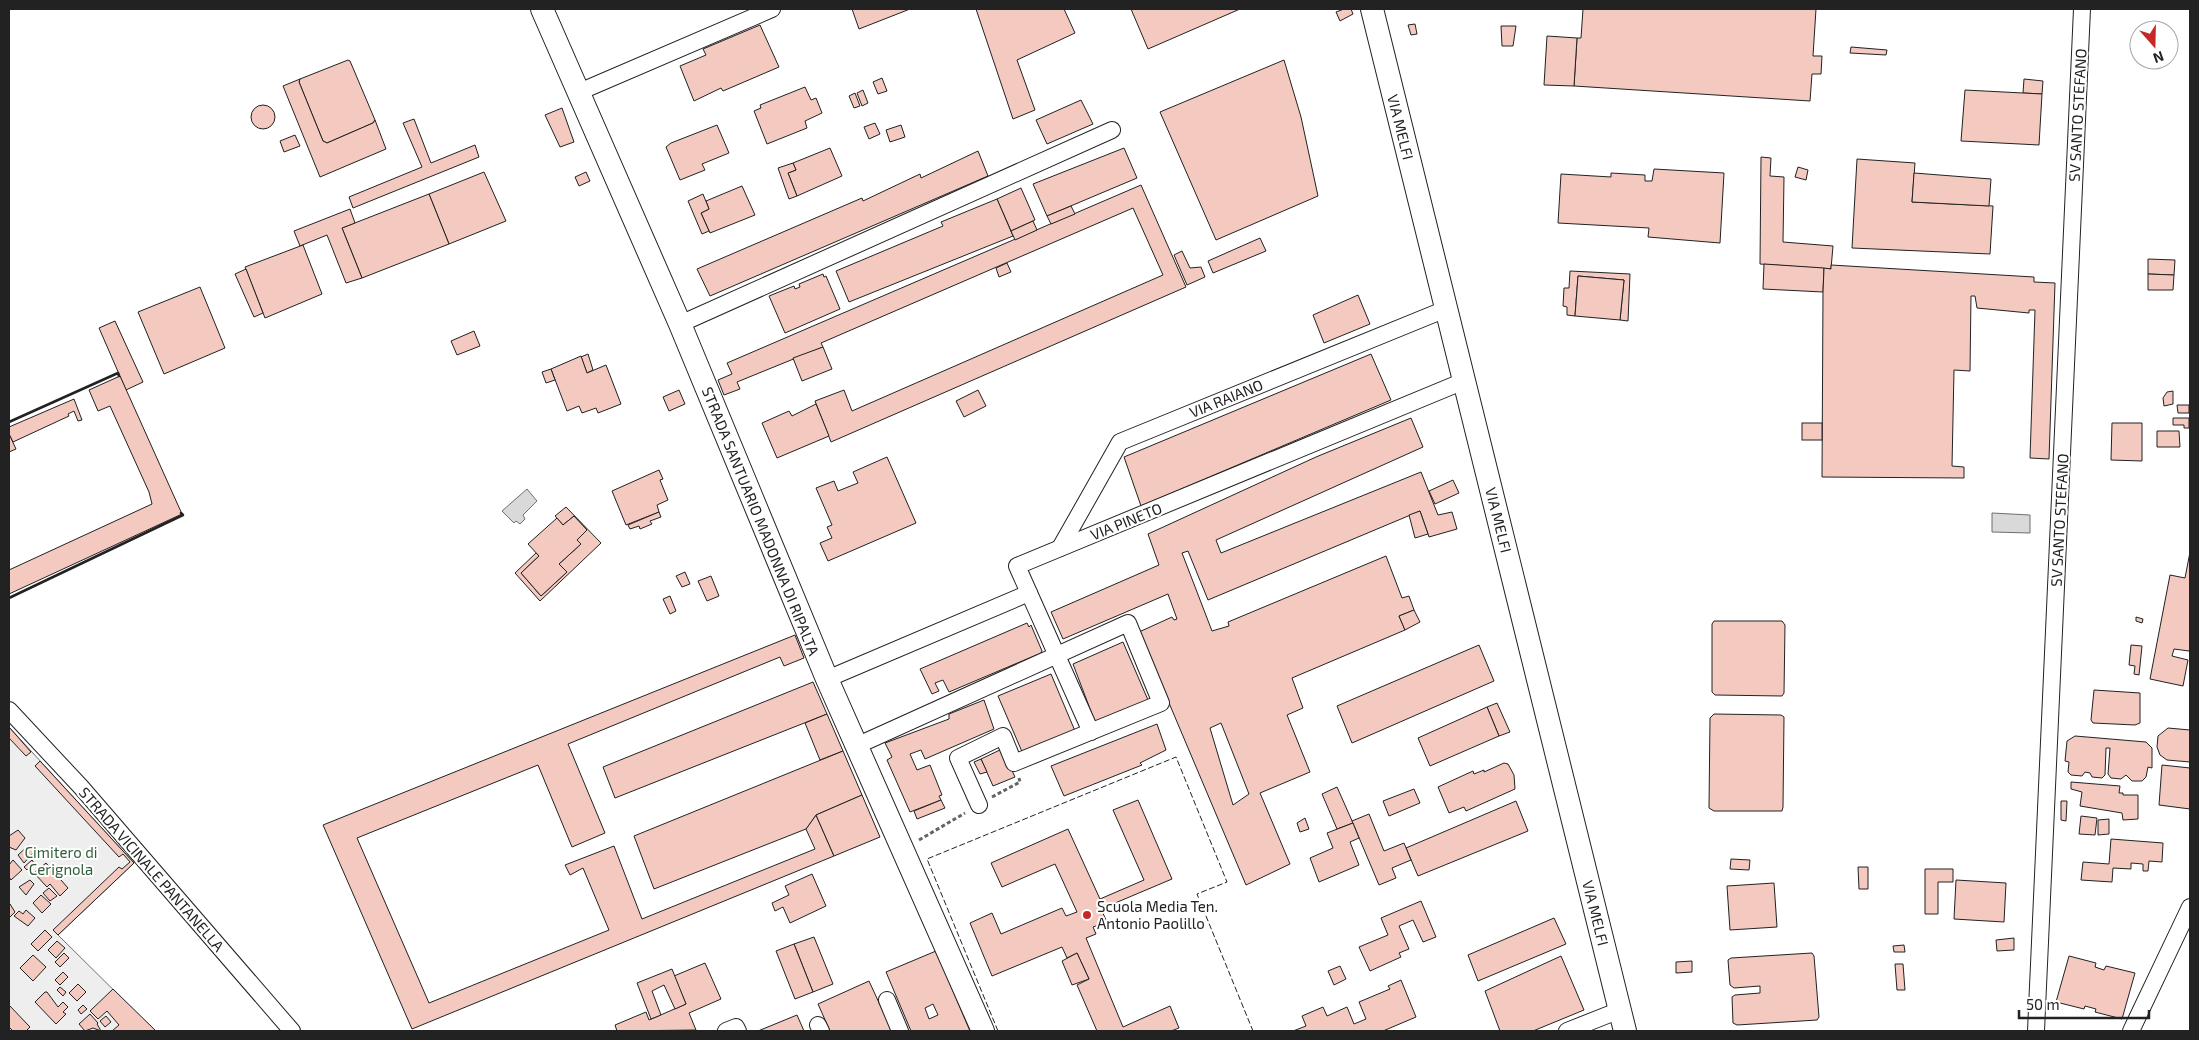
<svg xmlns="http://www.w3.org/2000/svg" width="2199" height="1040" font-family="'Exo 2',sans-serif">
<rect width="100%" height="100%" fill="#fff"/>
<!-- green -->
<polygon fill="#eee" stroke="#6f6f6f" points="9,727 134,863 58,935 155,1031 9,1031"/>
<!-- water -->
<g fill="#d9d9d9" stroke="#6f6f6f">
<polygon points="527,489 537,501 523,515 525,519 520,524 516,521 514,523 502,511"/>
<polygon points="1992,513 2030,515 2030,533 1992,532"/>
</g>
<!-- building -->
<g fill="#f3c9c0" stroke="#222" fill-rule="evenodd">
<polygon points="852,9 910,9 859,29"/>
<polygon points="976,9 1064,9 1075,33 1017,60 1035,110 1013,119"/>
<polygon points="1131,9 1240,9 1148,49"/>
<polygon points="1344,9 1351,9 1353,14 1340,21 1336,12"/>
<polygon points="1583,9 1816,9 1813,56 1822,56 1821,74 1812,74 1810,101 1574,86 1577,38 1581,38"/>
<polygon points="1415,24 1417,34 1411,35 1408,25"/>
<polygon points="760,25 779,67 723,91 721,88 694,101 680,66 706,55 703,49"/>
<polygon points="1501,26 1516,26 1513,46 1502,46"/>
<polygon points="1547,36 1577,38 1574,86 1544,85"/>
<polygon points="1851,47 1887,50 1886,55 1850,53"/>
<polygon points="348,60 350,61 375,120 373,123 327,143 323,141 299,82 300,79"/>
<polygon points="1284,60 1301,117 1318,196 1216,240 1160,112"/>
<polygon points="882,78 887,91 878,94 873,82"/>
<polygon points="300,79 299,82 323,141 327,143 373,123 375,120 386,149 320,177 283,86"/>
<polygon points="2024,79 2043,81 2042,94 2023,93"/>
<polygon points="805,87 811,100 816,98 822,113 805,121 807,128 767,144 754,111 761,108 760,105"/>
<polygon points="863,90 868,103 862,106 857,93"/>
<polygon points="1965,90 2042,94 2039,145 1961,141"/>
<polygon points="855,93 860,106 854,108 849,96"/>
<polygon points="1081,100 1093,124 1047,144 1036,120"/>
<circle cx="263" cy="117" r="12"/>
<polygon points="562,108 574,142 560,147 545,115"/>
<polygon points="414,119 431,163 475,145 479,157 353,208 349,197 422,167 403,123"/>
<polygon points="875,123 880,134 869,139 864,127"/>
<polygon points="717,125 729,153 702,164 705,170 680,180 666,147 671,143"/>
<polygon points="901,125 905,137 890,142 886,130"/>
<polygon points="295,135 300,146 284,152 280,141"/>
<polygon points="830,148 842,176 797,196 788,173 796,170 793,163"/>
<polygon points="1124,148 1137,178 1047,216 1033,184"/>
<polygon points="978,151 988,176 710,296 697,269 862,198 863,201 920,174 921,178"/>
<polygon points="1761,157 1771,158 1770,176 1784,177 1783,242 1833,246 1831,269 1760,264"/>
<polygon points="1857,159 1915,163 1912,202 1993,206 1990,254 1852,248"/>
<polygon points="793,163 796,170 788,173 797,196 789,199 778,168"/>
<polygon points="1798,167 1808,170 1806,180 1795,177"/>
<polygon points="1654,169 1724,173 1720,243 1648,237 1649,228 1558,223 1561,174 1611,177 1611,173 1645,175 1645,181 1652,181"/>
<polygon points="484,172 506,221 449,244 429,194"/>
<polygon points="586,172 590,181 579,186 575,177"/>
<polygon points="1914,173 1991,179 1989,206 1912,202"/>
<polygon points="1141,185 1186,287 831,442 815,401 844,390 852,411 1163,275 1133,208 821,343 823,347 737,382 740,389 724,395 718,380 732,374 727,363"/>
<polygon points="742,186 755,215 710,233 701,213 709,209 706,201"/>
<polygon points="1021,188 1035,220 1011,231 997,199"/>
<polygon points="429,194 449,244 362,278 342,228"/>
<polygon points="703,194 709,209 701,213 709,231 702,234 688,201"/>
<polygon points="997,199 1013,236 849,302 836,271 943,226 941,222"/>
<polygon points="1071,206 1075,214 1051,224 1047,216"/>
<polygon points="350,209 355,223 342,228 362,278 346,283 327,235 300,246 294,231"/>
<polygon points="1033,221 1037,230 1015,240 1011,231"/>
<polygon points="1260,238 1266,251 1213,273 1208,261"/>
<polygon points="303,245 322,294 265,318 245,267"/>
<polygon points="1182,251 1190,268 1201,267 1205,277 1187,285 1174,255"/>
<polygon points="2148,259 2175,260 2174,275 2148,274"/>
<polygon points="1007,263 1011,272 999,277 996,268"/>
<polygon points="1764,264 1824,268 1823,292 1763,289"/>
<polygon points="1831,265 2034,277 2034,282 2055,283 2049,459 2030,458 2035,310 2029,310 2029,313 1977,308 1975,296 1971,296 1970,371 1954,370 1952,466 1964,467 1964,478 1822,477 1823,292 1824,268 1831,269"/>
<polygon points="246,269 263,313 254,317 235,274"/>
<polygon points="1570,271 1630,274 1628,321 1620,320 1624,280 1578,276 1575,316 1567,315 1567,307 1563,306 1564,288 1569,288"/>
<polygon points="823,274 824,277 826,276 840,309 785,333 769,296 794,286 795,289 800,287 799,284"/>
<polygon points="2148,274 2174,275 2173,290 2148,290"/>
<polygon points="1578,276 1624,280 1620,320 1575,316"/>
<polygon points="200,287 225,348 164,374 138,312"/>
<polygon points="1358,295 1370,324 1324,343 1313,315"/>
<polygon points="115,321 143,382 126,390 99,328"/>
<polygon points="474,331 480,346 457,355 451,341"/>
<polygon points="823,347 832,369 802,381 793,358"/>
<polygon points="588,354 593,370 587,373 581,357"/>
<polygon points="1371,354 1391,400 1141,506 1124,457"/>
<polygon points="581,356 587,373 606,365 621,404 598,413 596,408 582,413 579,406 567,411 551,369"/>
<polygon points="551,369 555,380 546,383 542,372"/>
<polygon points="120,376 182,514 9,594 9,570 152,504 149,492 110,406 98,411 89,390"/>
<polygon points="679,390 685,404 669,411 663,397"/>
<polygon points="978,390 986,406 964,417 956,401"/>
<polygon points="2173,391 2173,404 2164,406 2163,398 2167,392"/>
<polygon points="74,399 82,420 78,421 74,411 68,414 69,416 13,442 9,434 9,427"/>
<polygon points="816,404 829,436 777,458 762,423 789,411 792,416"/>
<polygon points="2177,405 2189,405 2189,413 2178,413"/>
<path d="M1411 418 1423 447 1216 540 1221 553 1421 472 1438 515 1452 512 1457 529 1429 537 1420 511 1208 600 1188 551 1182 553 1212 631 1229 626 1228 622 1386 556 1402 598 1409 596 1414 610 1399 616 1405 630 1292 678 1303 708 1287 715 1310 772 1260 793 1290 864 1246 885 1139 632 1172 617 1174 620 1177 619 1168 594 1063 639 1051 612 1159 565 1148 534 1316 457ZM1221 723 1249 794 1233 805 1210 728Z"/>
<polygon points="2173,418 2189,418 2189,428 2184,428 2184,425 2173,425"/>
<rect x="1802" y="423" width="20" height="17"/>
<polygon points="2112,423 2142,423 2142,461 2111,460"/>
<polygon points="2157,431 2179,431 2180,447 2157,447"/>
<polygon points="9,434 16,449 9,452"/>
<polygon points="887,457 916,523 828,561 820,543 832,538 827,527 832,525 816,488 834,481 838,491 858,483 853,472"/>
<polygon points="659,470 663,479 660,480 668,500 657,505 659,512 626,525 612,491"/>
<polygon points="1453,480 1459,493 1435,504 1429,491"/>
<polygon points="566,507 601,543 540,601 515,573 536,553 539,556 521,573 541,596 567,572 559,564 581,544 577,540 587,530 574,516 563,525 555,516"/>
<polygon points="1420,511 1428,534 1415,538 1409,515"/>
<polygon points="659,512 661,517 650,521 652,524 640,529 639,526 630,529 628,525"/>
<polygon points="574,516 587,530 577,540 581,544 559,564 567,572 541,596 521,573 539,556 528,544 557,518 563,525"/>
<polygon points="2190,552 2190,649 2189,651 2174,649 2172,656 2188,660 2183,686 2150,679 2170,575 2185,578"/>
<polygon points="685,572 690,584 682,587 676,576"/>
<polygon points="711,576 719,596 707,601 698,581"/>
<polygon points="670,596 676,611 670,614 663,599"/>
<polygon points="1414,610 1420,622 1405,630 1399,616"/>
<polygon points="2136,617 2143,619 2142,623 2136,621"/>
<polygon points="1714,621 1782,621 1785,625 1784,693 1782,696 1715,695 1712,692 1712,624"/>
<polygon points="1027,623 1029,627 1031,625 1042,651 1041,653 949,692 943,680 935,683 939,691 932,694 920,669"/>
<polygon points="795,635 804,658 784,666 780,657 568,744 605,833 572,847 538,765 357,838 429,1003 609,930 583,868 570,875 565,865 614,846 642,919 815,849 806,829 816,815 834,856 412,1029 323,825"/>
<polygon points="1123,642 1148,700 1095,722 1073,664"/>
<polygon points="1479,645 1494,681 1352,743 1337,706"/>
<polygon points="2131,645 2142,646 2139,675 2134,674 2135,666 2129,665"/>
<polygon points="1051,674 1075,731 1023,754 998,696"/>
<polygon points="813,682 827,714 615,798 603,767"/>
<polygon points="2094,690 2140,693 2140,723 2135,725 2093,723 2091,720"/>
<polygon points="984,700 994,729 925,759 921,750 910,754 917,770 930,765 942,795 939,796 941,800 910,812 887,760 892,757 885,743 949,719 949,714"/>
<polygon points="1497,703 1510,732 1499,736 1487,707"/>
<polygon points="1487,707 1499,736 1430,766 1418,738"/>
<polygon points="827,714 843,751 820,760 805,723"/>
<polygon points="1714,714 1781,715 1784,717 1783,807 1782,811 1714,811 1709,808 1710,718"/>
<polygon points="1157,724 1166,750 1140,763 1142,765 1064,796 1051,766"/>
<polygon points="9,727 31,752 26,756 9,738"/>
<polygon points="2168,728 2190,730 2190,762 2167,760 2160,755 2157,747 2158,736"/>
<polygon points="2075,736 2146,742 2152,748 2152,768 2148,767 2146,777 2142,781 2132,781 2126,775 2121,779 2111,778 2108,774 2110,748 2106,748 2105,775 2102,778 2092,777 2090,773 2085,772 2082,776 2071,775 2068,772 2069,762 2065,761 2067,741"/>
<polygon points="1002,749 1015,777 993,786 981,759"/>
<polygon points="843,751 862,795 816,815 806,829 654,889 634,836"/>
<polygon points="981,759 987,772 980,774 974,762"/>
<polygon points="40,761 134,863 58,935 53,930 119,867 122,869 130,862 123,854 119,857 35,766"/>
<polygon points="1504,763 1508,764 1514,775 1515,789 1466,811 1464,807 1449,813 1438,787 1473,771 1474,774 1484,770 1484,772"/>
<polygon points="2162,765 2190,768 2190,809 2159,805"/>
<polygon points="2071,782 2120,786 2119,793 2123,793 2123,795 2138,795 2138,819 2123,820 2122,813 2080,806 2082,792 2071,789"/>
<polygon points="1337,787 1353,823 1337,829 1322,794"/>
<polygon points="1414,789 1420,803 1389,816 1383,801"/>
<polygon points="862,795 880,837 834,856 816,815"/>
<polygon points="941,800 945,808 917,819 914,811"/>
<polygon points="1138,800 1172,879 1101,909 1107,922 1093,927 1096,934 1086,938 1123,1027 1170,1006 1179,1028 1171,1031 1097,1031 1077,985 1089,979 1077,953 1067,958 1062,947 992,976 970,923 992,913 1001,934 1062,908 1066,916 1077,912 1055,864 1002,887 991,863 1068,829 1100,899 1144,880 1113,810"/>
<polygon points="1516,801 1528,831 1418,876 1406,848"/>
<polygon points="2061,801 2067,801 2066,821 2061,820"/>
<polygon points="1369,814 1384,851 1404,843 1411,860 1392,868 1396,878 1379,885 1352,821"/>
<polygon points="2081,816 2097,818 2095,835 2079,834"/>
<polygon points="1305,818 1309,829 1300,832 1297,823"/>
<polygon points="2109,819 2109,834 2098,835 2098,820"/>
<polygon points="1353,823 1359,838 1350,842 1359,865 1319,882 1310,858 1333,848 1327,833"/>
<polygon points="18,830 25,838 16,850 9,847 9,836"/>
<polygon points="2111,839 2163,843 2162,862 2149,861 2148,871 2143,871 2143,864 2131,863 2131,869 2113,868 2112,882 2081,880 2083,862 2109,864"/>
<polygon points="29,845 35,851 24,863 18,855"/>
<polygon points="1731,859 1750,860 1749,870 1730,869"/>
<polygon points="13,860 22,870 11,880 9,877 9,865"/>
<polygon points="32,860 34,863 27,870 24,867"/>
<polygon points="46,863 68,888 60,896 50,884 47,887 34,873"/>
<polygon points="1858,867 1868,867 1868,889 1859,889"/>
<polygon points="1925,869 1953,869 1953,882 1938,882 1938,914 1925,914"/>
<polygon points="812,874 826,906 790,923 783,907 775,911 772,903 789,895 785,886"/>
<polygon points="30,880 34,884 26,895 19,887"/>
<polygon points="1956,880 2006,883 2004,922 1954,919"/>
<polygon points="1774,883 1777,927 1730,930 1727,886"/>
<polygon points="49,888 57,896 50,901 43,893"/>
<polygon points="41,895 51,904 42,913 33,903"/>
<polygon points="1421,901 1436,937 1423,942 1413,920 1399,926 1409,949 1399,953 1401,957 1370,971 1359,947 1388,935 1381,918"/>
<polygon points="10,904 15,912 9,918 9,906"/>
<polygon points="26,910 35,918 28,926 14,916 19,911 23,914"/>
<polygon points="1554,918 1566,944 1478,981 1468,955"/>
<polygon points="45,930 52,937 38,951 31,944"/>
<polygon points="814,937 833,984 813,992 794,944"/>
<polygon points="2014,938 2014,950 1997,951 1996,940"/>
<polygon points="57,941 65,948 56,958 48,950"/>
<polygon points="794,944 813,992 795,999 776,951"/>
<polygon points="1904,945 1905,952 1894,952 1893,946"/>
<path d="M936 951 970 1031H911L886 972ZM933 1004 938 1015 929 1019 925 1008Z"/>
<polygon points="64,953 69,958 60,967 55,962"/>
<polygon points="1077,953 1089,979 1072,985 1062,961"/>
<polygon points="1812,953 1814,956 1819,1017 1817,1020 1737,1025 1733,1023 1732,997 1735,995 1760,993 1760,986 1734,988 1730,985 1728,960 1731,958"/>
<polygon points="33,955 46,967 33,981 20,968"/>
<polygon points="1561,956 1584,1010 1533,1031 1500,1031 1485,991"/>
<polygon points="2069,956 2096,963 2095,967 2104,970 2106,966 2135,973 2122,1019 2095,1012 2096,1009 2085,1006 2084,1009 2056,1002"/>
<polygon points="1692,961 1692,972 1676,973 1676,962"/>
<polygon points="705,963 721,999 689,1013 696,1030 617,1031 615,1025 646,1012 649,1020 686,1004 674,976"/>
<polygon points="1895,964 1903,964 1905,990 1897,990"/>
<polygon points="1340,966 1346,979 1334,985 1328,971"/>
<polygon points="672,969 686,1004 675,1009 664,985 652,991 661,1015 651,1019 637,983"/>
<polygon points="63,972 68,977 60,985 55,980"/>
<polygon points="1401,980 1416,1017 1383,1031 1293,1031 1306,1026 1302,1016 1323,1007 1327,1016 1347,1007 1354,1024 1366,1019 1359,1002 1390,989 1388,986"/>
<polygon points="869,981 892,1031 830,1031 818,1004"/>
<polygon points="78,984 86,992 77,1001 69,993"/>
<polygon points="60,987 66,992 63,996 57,990"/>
<polygon points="113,989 156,1031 112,1031 119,1025 107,1011 98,1019 90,1011"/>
<polygon points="45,992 47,992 58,1007 63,1002 68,1007 63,1012 66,1014 56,1024 35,1002"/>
<polygon points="9,1005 30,1027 26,1031 13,1031 9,1027"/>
<polygon points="83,1005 87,1009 81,1014 78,1010"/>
<polygon points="90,1014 98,1023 97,1024 101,1031 93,1028 85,1031 79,1024"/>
<polygon points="797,1015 804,1031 758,1031"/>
<polygon points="106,1016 111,1022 105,1027 100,1021"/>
</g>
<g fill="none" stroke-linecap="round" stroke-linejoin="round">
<defs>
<g id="street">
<polyline points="579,92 772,9"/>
<polyline points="680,324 1112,130"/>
<polyline points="1060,548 1120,442 1446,309"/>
<polyline points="827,679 1029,593"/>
<polyline points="9,710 81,787 292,1031"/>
<polyline points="1091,732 1017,566 1464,381"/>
<polyline points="856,746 1128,623 1161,703 1014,763 1003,736 958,758 979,805"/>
<polyline points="887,1000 900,1031"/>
<polyline points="818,1025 821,1031"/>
<polyline points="726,1031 736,1027 738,1031"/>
<polyline points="1567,1031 1620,1010"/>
<polyline points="2036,1031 2082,9"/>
<polyline points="2131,1031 2190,907"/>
</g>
<g id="secondary">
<polyline points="542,9 680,324 827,679 983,1031"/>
<polyline points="1372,9 1625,1031"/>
</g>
</defs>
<!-- street casing -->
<use href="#street" stroke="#222" stroke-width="18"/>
<!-- secondary casing -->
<use href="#secondary" stroke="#222" stroke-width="24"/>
<!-- path -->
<g stroke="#646464" stroke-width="3" stroke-dasharray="4 2.5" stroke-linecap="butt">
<polyline points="992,797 1020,782 1019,778"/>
<polyline points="919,840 965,813"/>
</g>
<!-- street -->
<use href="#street" stroke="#fff" stroke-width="16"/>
<!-- secondary -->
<use href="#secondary" stroke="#fff" stroke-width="22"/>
<!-- fence -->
<polyline stroke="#222" stroke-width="1" stroke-dasharray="6 2.5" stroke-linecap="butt" points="998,1031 927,859 1176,757 1227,882 1197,894 1253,1031"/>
<!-- wall -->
<g stroke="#222" stroke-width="2.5">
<polyline points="9,422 118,373 119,376"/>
<polyline points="9,598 183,515 181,513"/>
</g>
</g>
<!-- markers -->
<circle fill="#c62828" stroke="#fff" stroke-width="2" cx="1087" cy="915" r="5"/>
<g text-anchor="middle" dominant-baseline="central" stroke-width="4" stroke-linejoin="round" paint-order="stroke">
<!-- street labels -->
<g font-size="15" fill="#222" stroke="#fff">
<text transform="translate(2077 115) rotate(-87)">SV SANTO STEFANO</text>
<text transform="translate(1401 127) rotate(76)">VIA MELFI</text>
<text transform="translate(1226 398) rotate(-22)">VIA RAIANO</text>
<text transform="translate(1499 520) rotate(76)">VIA MELFI</text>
<text transform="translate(2059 520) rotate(-87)">SV SANTO STEFANO</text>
<text transform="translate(761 521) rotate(68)">STRADA SANTUARIO MADONNA DI RIPALTA</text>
<text transform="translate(1126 521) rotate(-22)">VIA PINETO</text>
<text transform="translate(152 869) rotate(49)">STRADA VICINALE PANTANELLA</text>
<text transform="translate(1596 913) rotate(76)">VIA MELFI</text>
</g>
<!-- park labels -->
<g font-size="15" fill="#2f5e38" stroke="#fff">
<text x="61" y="852">Cimitero di<tspan x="61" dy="17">Cerignola</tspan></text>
</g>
<!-- poi labels -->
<g font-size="15" fill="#222" stroke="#fff" text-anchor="start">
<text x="1097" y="906">Scuola Media Ten.<tspan x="1097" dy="17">Antonio Paolillo</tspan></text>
</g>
</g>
<!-- border -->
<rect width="2199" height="1040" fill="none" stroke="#222222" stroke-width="20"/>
<!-- north arrow -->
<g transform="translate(2154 45) rotate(160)"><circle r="24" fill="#ffffff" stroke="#a7a7a7"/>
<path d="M0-4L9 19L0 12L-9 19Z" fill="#c62828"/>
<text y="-8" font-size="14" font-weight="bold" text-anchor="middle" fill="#222222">N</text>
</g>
<!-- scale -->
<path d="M2019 1010v8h130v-8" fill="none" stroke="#222222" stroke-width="2.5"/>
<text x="2026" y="1010" font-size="15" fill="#222222" stroke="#ffffff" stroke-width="4" paint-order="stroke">50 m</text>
</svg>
